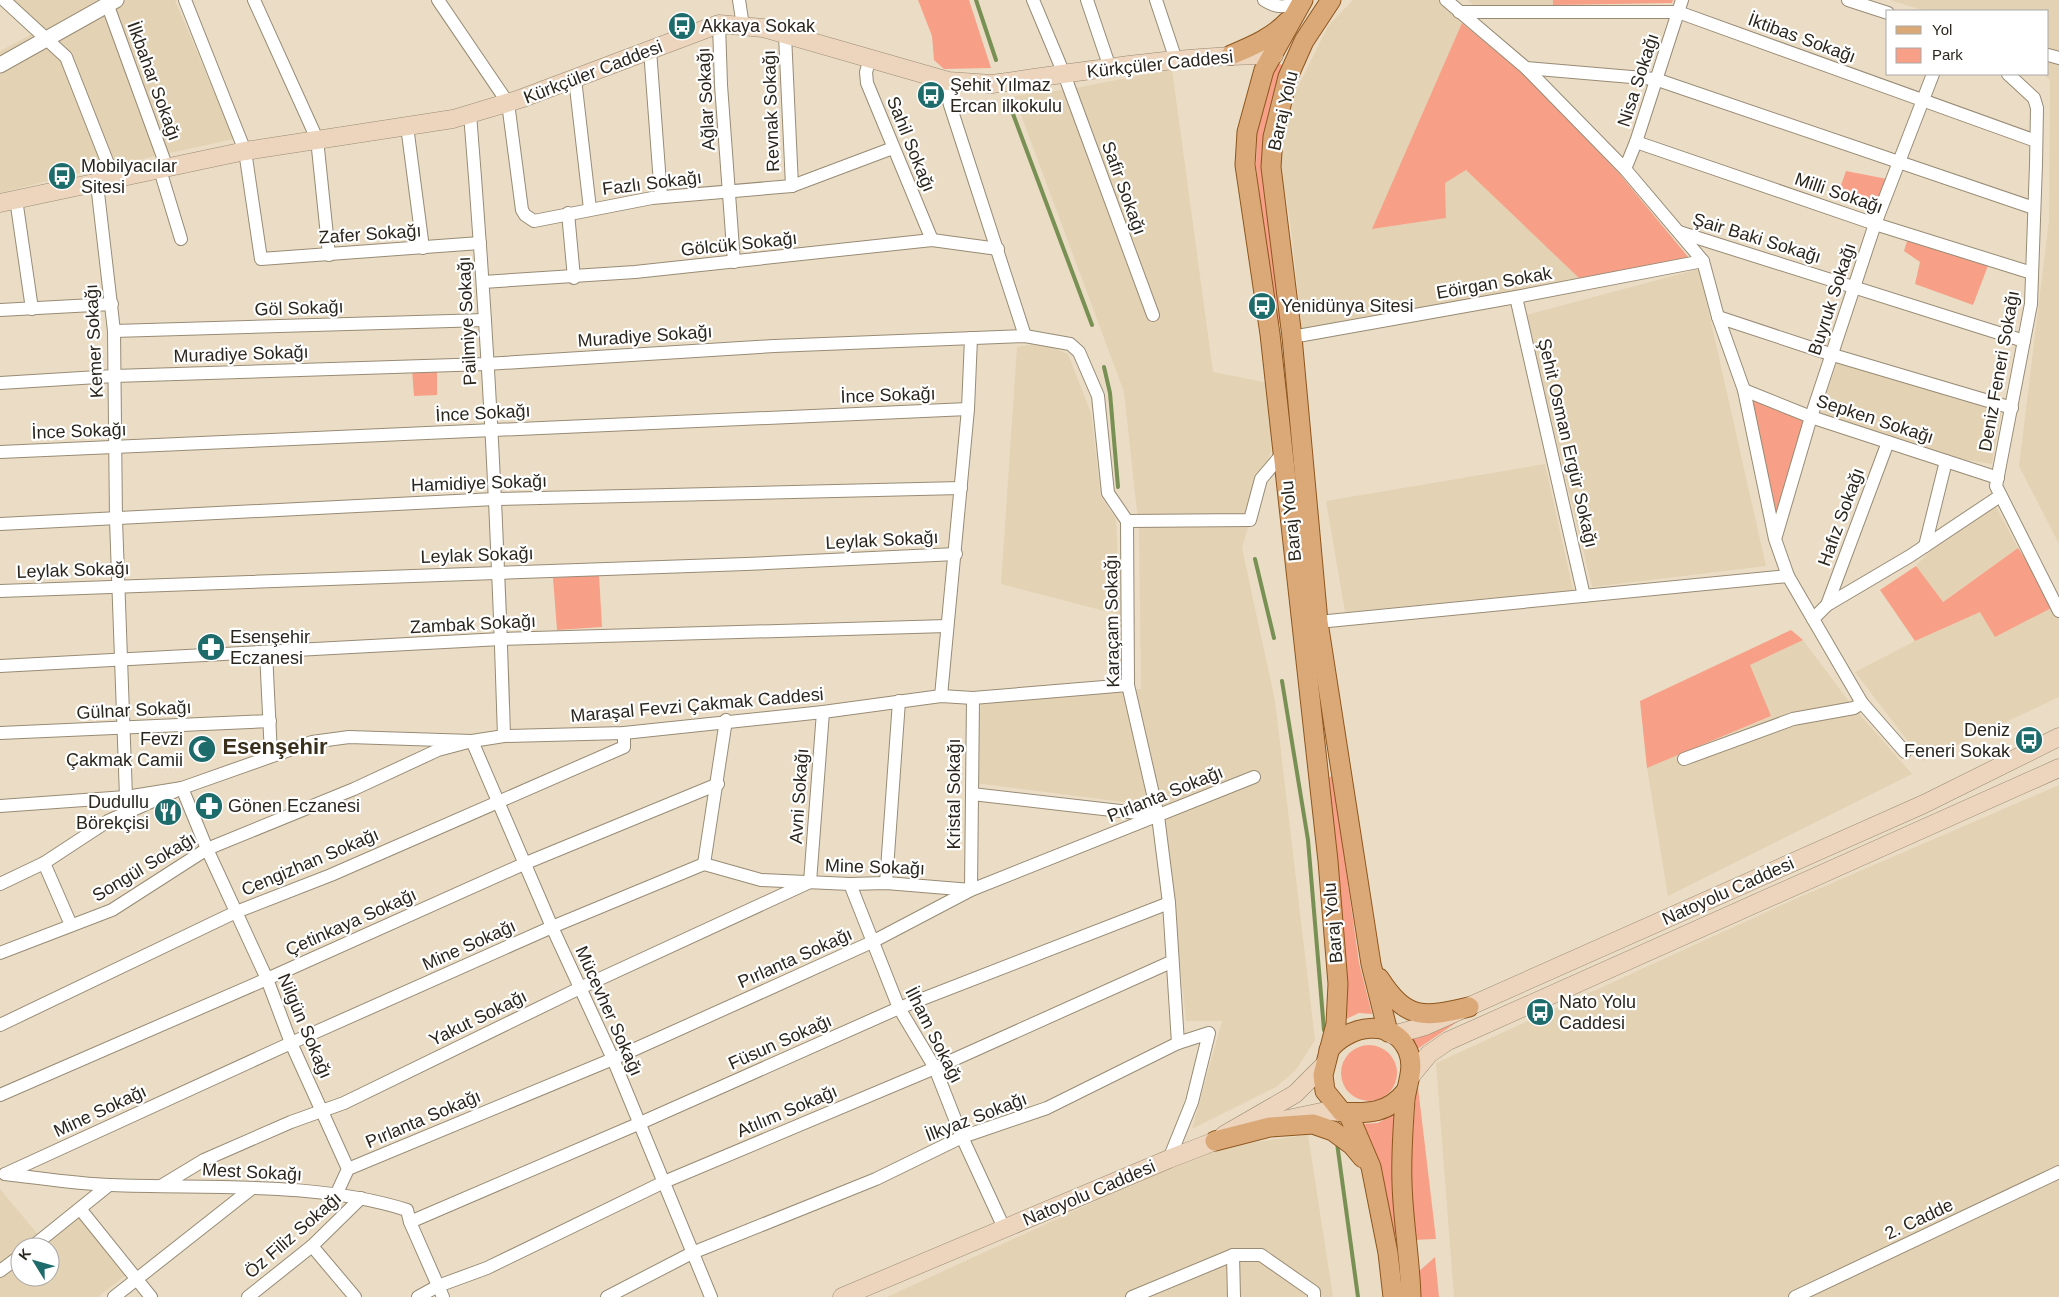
<svg xmlns="http://www.w3.org/2000/svg" width="2059" height="1297" font-family="Arial,sans-serif">
<rect width="100%" height="100%" fill="#ebddc5"/>
<!-- built -->
<g fill="#e3d2b3" fill-rule="evenodd">
<polygon points="12,0 175,0 234,139 92,170 0,193 0,51 40,30"/>
<polygon points="1353,0 1439,0 1462,23 1373,229 1446,218 1445,183 1466,170 1580,279 1303,340 1290,221 1279,162 1287,109 1328,26"/>
<polygon points="1468,0 1553,0 1553,5 1473,5"/>
<polygon points="1890,0 2059,0 2059,544 2019,466 2049,220 2050,80 2043,74 2048,74 2048,11 1925,11"/>
<polygon points="1172,69 1213,372 1269,383 1271,451 1242,548 1275,701 1315,1040 1296,1070 1276,1087 1192,1129 1222,1021 1186,1021 1163,807 974,783 981,700 1141,689 1139,530 1124,392 1014,96 1071,89"/>
<polygon points="1699,269 1766,566 1592,587 1526,315"/>
<polygon points="1041,343 1068,354 1091,413 1101,497 1116,519 1120,615 1001,584 1017,347"/>
<polygon points="1841,352 2004,398 1992,464 1953,458 1819,414"/>
<polygon points="1545,464 1573,590 1345,612 1326,501"/>
<polygon points="1994,503 2018,548 1942,602 1916,566 1930,551"/>
<polygon points="2057,605 2059,609 2059,697 1923,761 1855,672 1915,641 1980,612"/>
<polygon points="1803,640 1854,708 1912,774 1668,896 1647,768 1770,717 1750,665"/>
<polygon points="2059,785 2059,1297 1454,1297 1436,1063 1786,903"/>
<polygon points="1308,1135 1333,1297 887,1297 1211,1148"/>
<path d="M0 1189 45 1243 79 1217 126 1275 98 1297H0ZM20 1247H50V1277H20Z"/>
</g>
<!-- green -->
<g fill="#f79f87">
<polygon points="918,0 969,0 991,68 944,69 934,60 932,36"/>
<polygon points="1553,0 1673,0 1672,3 1553,5"/>
<polygon points="1462,23 1521,72 1618,172 1689,258 1580,279 1466,170 1445,183 1446,218 1372,229"/>
<polygon points="1276,62 1282,65 1268,121 1283,323 1276,324 1256,168 1257,123"/>
<polygon points="1846,171 1887,179 1877,202 1840,188"/>
<polygon points="1908,238 1989,263 1973,305 1915,284 1920,262 1904,251"/>
<polygon points="437,369 437,395 414,396 412,370"/>
<polygon points="1749,389 1809,411 1778,522"/>
<polygon points="2018,548 2057,605 1995,637 1980,612 1915,641 1880,590 1916,566 1943,602"/>
<polygon points="599,575 602,627 557,630 553,578"/>
<polygon points="1791,630 1803,640 1750,665 1771,716 1647,768 1640,701"/>
<polygon points="1333,776 1359,963 1372,1014 1359,1013 1342,1021 1327,778"/>
<polygon points="1463,1018 1416,1050 1407,1036"/>
<circle cx="1369" cy="1073" r="28"/>
<polygon points="1417,1079 1436,1239 1413,1240 1409,1186"/>
<polygon points="1394,1114 1393,1169 1396,1234 1391,1235 1361,1124 1378,1123"/>
<polygon points="1435,1257 1439,1297 1418,1297 1417,1273"/>
</g>
<g fill="none" stroke-linecap="round" stroke-linejoin="round">
<!-- stream -->
<g stroke="#799054" stroke-width="4">
<polyline points="976,0 996,60"/>
<polyline points="1013,114 1092,325"/>
<polyline points="1104,367 1110,393 1118,487"/>
<polyline points="1255,559 1274,638"/>
<polyline points="1282,681 1308,840 1324,1030"/>
<polyline points="1337,1143 1358,1297"/>
</g>
<defs>
<g id="minor">
<polyline points="4,0 66,57 114,179"/>
<polyline points="185,0 245,151 261,259 480,243"/>
<polyline points="254,0 317,139 329,255"/>
<polyline points="438,0 508,103 522,210 525,215 534,221 652,198 792,186 893,148"/>
<polyline points="739,0 743,26"/>
<polyline points="1033,0 1064,74 1153,315"/>
<polyline points="1087,0 1110,68"/>
<polyline points="1156,0 1176,60"/>
<path d="M1264 0C1276 8 1287 9 1299 0"/>
<polyline points="1446,0 1526,68 1625,169 1703,261 1718,317 1744,390 1775,539 1788,576 1813,619 1827,605 1910,556 2000,496"/>
<polyline points="1848,0 1888,13"/>
<polyline points="108,6 167,168"/>
<polyline points="1459,12 1678,12 2036,141"/>
<polyline points="719,24 721,85 734,262"/>
<polyline points="785,35 792,186"/>
<polyline points="650,50 661,197"/>
<polyline points="2048,55 2059,58"/>
<polyline points="870,59 866,72 867,83 932,240"/>
<polyline points="1526,68 1655,79 2034,208"/>
<polyline points="2008,74 2034,98 2037,108 2036,164 2031,304 1996,486 2059,611"/>
<polyline points="575,79 590,209"/>
<polyline points="948,81 947,93 950,105 1025,336"/>
<path d="M470 114C487 321 498 529 504 736"/>
<polyline points="407,126 423,248"/>
<polyline points="1636,142 1875,224 2032,273"/>
<polyline points="1625,169 1636,142 1682,0"/>
<polyline points="160,170 181,239"/>
<polyline points="97,184 114,331 116,520 126,797"/>
<polyline points="16,199 32,309"/>
<polyline points="568,213 574,278"/>
<polyline points="1679,232 2024,341"/>
<polyline points="483,282 635,272 932,240 998,249"/>
<polyline points="1516,297 1584,596"/>
<polyline points="0,310 112,304"/>
<polyline points="1718,317 1833,355 2012,408"/>
<polyline points="114,331 485,320"/>
<polyline points="1292,337 1516,297 1703,261"/>
<polyline points="0,383 114,376 486,364 774,346 1025,336 1070,344 1079,352 1098,396 1108,493 1127,521 1128,685 1158,816 1169,903 1178,1043"/>
<polyline points="1744,390 1811,417 1998,478"/>
<polyline points="0,452 968,409"/>
<polyline points="1127,521 1250,520 1261,479 1283,453"/>
<polyline points="0,524 495,499 961,488"/>
<polyline points="1776,536 1811,417 1875,224 1933,74"/>
<polyline points="1925,546 1946,461"/>
<polyline points="0,591 746,564 956,554"/>
<polyline points="1827,605 1888,442"/>
<polyline points="1813,619 1862,703 1905,752"/>
<polyline points="1318,622 1788,576"/>
<polyline points="266,652 271,755"/>
<polyline points="0,666 501,639 947,626"/>
<polyline points="941,696 968,409 971,338"/>
<polyline points="0,733 270,721"/>
<polyline points="1684,759 1793,719 1854,708 1862,703"/>
<polyline points="972,794 1155,815"/>
<polyline points="0,806 126,797 182,788 207,849 267,979 291,1043 348,1169 336,1195"/>
<polyline points="44,863 71,925"/>
<polyline points="704,864 726,720"/>
<polyline points="886,883 899,701"/>
<polyline points="0,884 44,863 108,821 182,788 312,742 349,737 472,741 504,736 624,733 823,712 941,696 973,698 1128,685"/>
<polyline points="850,884 899,1008 935,1068 962,1137 1004,1228"/>
<polyline points="0,953 112,910 207,849 354,789 438,750 472,741 552,927 613,1059 711,1297"/>
<polyline points="0,1025 236,912 331,875 624,747 624,733"/>
<polyline points="0,1095 267,979 526,863 718,784"/>
<polyline points="348,1169 613,1059 764,991 872,942 971,890 1254,777"/>
<polyline points="5,1174 291,1043 552,927 704,864 761,880 850,884 886,883 971,890 973,698"/>
<path d="M5 1174C40 1178 76 1184 111 1185 207 1189 316 1181 407 1210L410 1222 443 1297"/>
<polyline points="161,1186 204,1160 291,1122 344,1103 580,988 810,882 823,712"/>
<polyline points="81,1210 151,1297"/>
<polyline points="410,1222 638,1124 899,1008 1169,903"/>
<polyline points="312,1246 355,1297"/>
<polyline points="32,1247 109,1185"/>
<polyline points="1233,1255 1234,1297"/>
<polyline points="0,1271 20,1256"/>
<polyline points="114,1297 251,1189"/>
<polyline points="248,1297 312,1246 361,1198"/>
<polyline points="418,1297 438,1286 487,1268 664,1182 935,1068 1171,962"/>
<polyline points="607,1297 692,1253 876,1179 962,1137 1047,1108 1178,1043 1209,1033 1192,1102 1169,1159"/>
<polyline points="1132,1297 1233,1255 1261,1255 1314,1292 1314,1297"/>
<polyline points="1795,1297 2059,1172"/>
</g>
<polyline id="tertiary" points="0,65 116,0"/>
<g id="secondary">
<path d="M0 203 245 151 453 119 520 99 719 24 763 28 948 81 992 84C1085 71 1179 55 1274 55"/>
<polyline points="1393,1035 1425,1026 1924,804 2059,737"/>
<polyline points="1410,1077 1429,1054 1448,1041 2059,768"/>
<polyline points="1274,1122 1326,1111 1342,1112"/>
<polyline points="1224,1135 1295,1094 1324,1065"/>
<polyline points="842,1297 1169,1159 1228,1136"/>
</g>
<g id="primary">
<path d="M1303 0 1264 70 1247 132 1245 165 1270 334 1328 861 1338 984 1336 1024 1323 1075 1325 1091 1342 1112C1368 1114 1389 1113 1406 1091"/>
<polyline points="1331,0 1304,41 1288,77 1273,137 1271,167 1292,337 1318,622 1371,964 1388,1032"/>
<path d="M1231 55C1252 46 1272 38 1288 21"/>
<path d="M1379 978C1406 1020 1423 1018 1469 1007"/>
<path d="M1329 1050C1348 1025 1393 1017 1408 1051 1415 1068 1407 1083 1405 1100 1403 1127 1401 1156 1402 1183 1403 1221 1410 1259 1411 1297"/>
<polyline points="1348,1113 1371,1167 1388,1253 1393,1297"/>
<polyline points="1215,1141 1270,1127 1313,1124 1333,1131 1352,1145 1363,1158"/>
</g>
</defs>
<!-- minor casing -->
<use href="#minor" stroke="#988b75" stroke-width="14"/>
<!-- tertiary casing -->
<use href="#tertiary" stroke="#988b75" stroke-width="17"/>
<!-- secondary casing -->
<use href="#secondary" stroke="#988b75" stroke-width="19"/>
<!-- primary casing -->
<use href="#primary" stroke="#8e561e" stroke-width="21"/>
<!-- minor -->
<use href="#minor" stroke="#fff" stroke-width="12"/>
<!-- tertiary -->
<use href="#tertiary" stroke="#fff" stroke-width="15"/>
<!-- secondary -->
<use href="#secondary" stroke="#edd4bc" stroke-width="18"/>
<!-- primary -->
<use href="#primary" stroke="#dba978" stroke-width="19"/>
</g>
<!-- icons -->
<defs>
<symbol id="bus-disc" viewBox="-11 -11 22 22"><circle r="9.5" fill="#1e6b6b" stroke="#fff"/><path d="M-5-6H5V4H4V6H2V4H-2V6H-4V4H-5ZM-3.5-4V0h7V-4ZM-3.5 1.2v1.5H-2V1.2ZM2 1.2v1.5H3.5V1.2Z" fill="#fff"/></symbol>
<symbol id="pharmacy-disc" viewBox="-11 -11 22 22"><circle r="9.5" fill="#1e6b6b" stroke="#fff"/><path d="M-2-6h4v4h4v4h-4v4h-4v-4h-4v-4h4Z" fill="#fff"/></symbol>
<symbol id="mosque-disc" viewBox="-11 -11 22 22"><circle r="9.5" fill="#1e6b6b" stroke="#fff"/><path d="M3.5-4.9A6 6 0 1 0 3.5 4.9A5 5 0 1 1 3.5-4.9Z" fill="#fff"/></symbol>
<symbol id="restaurant-disc" viewBox="-11 -11 22 22"><circle r="9.5" fill="#1e6b6b" stroke="#fff"/><path d="M-5-6h1v4h1v-4h1v4h1v-4h1v5L-1.5 .5V6h-2V.5L-5-1ZM5-6V6H3V1.5H1.5Q1.5-4 5-6Z" fill="#fff"/></symbol>
</defs>
<g fill-rule="evenodd">
<use href="#bus-disc" x="666" y="10" width="32" height="32"/>
<use href="#bus-disc" x="915" y="79" width="32" height="32"/>
<use href="#bus-disc" x="46" y="160" width="32" height="32"/>
<use href="#bus-disc" x="1246" y="290" width="32" height="32"/>
<use href="#pharmacy-disc" x="195" y="631" width="32" height="32"/>
<use href="#bus-disc" x="2013" y="724" width="32" height="32"/>
<use href="#mosque-disc" x="186" y="733" width="32" height="32"/>
<use href="#pharmacy-disc" x="193" y="790" width="32" height="32"/>
<use href="#restaurant-disc" x="152" y="796" width="32" height="32"/>
<use href="#bus-disc" x="1524" y="996" width="32" height="32"/>
</g>
<g text-anchor="middle" dominant-baseline="central" stroke-width="4.5" stroke-linejoin="round" paint-order="stroke">
<!-- poi labels -->
<g font-size="18" fill="#2b261d" stroke="#fff" text-anchor="start">
<text x="701" y="26">Akkaya Sokak</text>
<text x="950" y="85">Şehit Yılmaz<tspan x="950" dy="21">Ercan ilkokulu</tspan></text>
<text x="81" y="166">Mobilyacılar<tspan x="81" dy="21">Sitesi</tspan></text>
<text x="1281" y="306">Yenidünya Sitesi</text>
<text x="230" y="637">Esenşehir<tspan x="230" dy="21">Eczanesi</tspan></text>
<text x="2010" y="730" text-anchor="end">Deniz<tspan x="2010" dy="21">Feneri Sokak</tspan></text>
<text x="183" y="739" text-anchor="end">Fevzi<tspan x="183" dy="21">Çakmak Camii</tspan></text>
<text x="149" y="802" text-anchor="end">Dudullu<tspan x="149" dy="21">Börekçisi</tspan></text>
<text x="228" y="806">Gönen Eczanesi</text>
<text x="1559" y="1002">Nato Yolu<tspan x="1559" dy="21">Caddesi</tspan></text>
</g>
<!-- street labels -->
<g font-size="18" fill="#2b261d" stroke="#fff">
<text transform="translate(1802 38) rotate(20)">İktibas Sokağı</text>
<text transform="translate(1160 64) rotate(-6)">Kürkçüler Caddesi</text>
<text transform="translate(593 72) rotate(-21)">Kürkçüler Caddesi</text>
<text transform="translate(1638 80) rotate(-72)">Nisa Sokağı</text>
<text transform="translate(154 81) rotate(70)">İlkbahar Sokağı</text>
<text transform="translate(706 99) rotate(-93)">Ağlar Sokağı</text>
<text transform="translate(771 111) rotate(-92)">Revnak Sokağı</text>
<text transform="translate(1283 111) rotate(-77)">Baraj Yolu</text>
<text transform="translate(911 144) rotate(68)">Sahil Sokağı</text>
<text transform="translate(652 183) rotate(-7)">Fazlı Sokağı</text>
<text transform="translate(1124 188) rotate(70)">Safir Sokağı</text>
<text transform="translate(1839 193) rotate(19)">Milli Sokağı</text>
<text transform="translate(370 234) rotate(-4)">Zafer Sokağı</text>
<text transform="translate(1757 238) rotate(17)">Şair Baki Sokağı</text>
<text transform="translate(739 244) rotate(-6)">Gölcük Sokağı</text>
<text transform="translate(1494 283) rotate(-10)">Eöirgan Sokak</text>
<text transform="translate(1832 299) rotate(-72)">Buyruk Sokağı</text>
<text transform="translate(299 308) rotate(-2)">Göl Sokağı</text>
<text transform="translate(467 321) rotate(-93)">Pailmiye Sokağı</text>
<text transform="translate(645 336) rotate(-4)">Muradiye Sokağı</text>
<text transform="translate(94 341) rotate(-93)">Kemer Sokağı</text>
<text transform="translate(241 354) rotate(-2)">Muradiye Sokağı</text>
<text transform="translate(1999 371) rotate(-80)">Deniz Feneri Sokağı</text>
<text transform="translate(888 395) rotate(-2)">İnce Sokağı</text>
<text transform="translate(483 413) rotate(-3)">İnce Sokağı</text>
<text transform="translate(1875 419) rotate(18)">Sepken Sokağı</text>
<text transform="translate(79 431) rotate(-2)">İnce Sokağı</text>
<text transform="translate(1568 443) rotate(77)">Şehit Osman Ergür Sokağı</text>
<text transform="translate(479 483) rotate(-2)">Hamidiye Sokağı</text>
<text transform="translate(1841 517) rotate(-70)">Hafız Sokağı</text>
<text transform="translate(1291 521) rotate(-96)">Baraj Yolu</text>
<text transform="translate(882 540) rotate(-3)">Leylak Sokağı</text>
<text transform="translate(477 555) rotate(-2)">Leylak Sokağı</text>
<text transform="translate(73 570) rotate(-2)">Leylak Sokağı</text>
<text transform="translate(1112 621) rotate(-91)">Karaçam Sokağı</text>
<text transform="translate(473 624) rotate(-3)">Zambak Sokağı</text>
<text transform="translate(697 705) rotate(-5)">Maraşal Fevzi Çakmak Caddesi</text>
<text transform="translate(134 710) rotate(-3)">Gülnar Sokağı</text>
<text transform="translate(954 794) rotate(-90)">Kristal Sokağı</text>
<text transform="translate(1165 794) rotate(-22)">Pırlanta Sokağı</text>
<text transform="translate(799 796) rotate(-86)">Avni Sokağı</text>
<text transform="translate(310 862) rotate(-23)">Cengizhan Sokağı</text>
<text transform="translate(144 867) rotate(-31)">Songül Sokağı</text>
<text transform="translate(875 867) rotate(2)">Mine Sokağı</text>
<text transform="translate(1728 891) rotate(-24)">Natoyolu Caddesi</text>
<text transform="translate(351 922) rotate(-24)">Çetinkaya Sokağı</text>
<text transform="translate(1333 923) rotate(-95)">Baraj Yolu</text>
<text transform="translate(469 945) rotate(-24)">Mine Sokağı</text>
<text transform="translate(795 958) rotate(-24)">Pırlanta Sokağı</text>
<text transform="translate(609 1011) rotate(66)">Mücevher Sokağı</text>
<text transform="translate(478 1018) rotate(-26)">Yakut Sokağı</text>
<text transform="translate(305 1026) rotate(67)">Nilgün Sokağı</text>
<text transform="translate(934 1035) rotate(63)">İlham Sokağı</text>
<text transform="translate(780 1042) rotate(-24)">Füsun Sokağı</text>
<text transform="translate(100 1111) rotate(-25)">Mine Sokağı</text>
<text transform="translate(787 1111) rotate(-23)">Atılım Sokağı</text>
<text transform="translate(976 1117) rotate(-21)">İlkyaz Sokağı</text>
<text transform="translate(423 1119) rotate(-23)">Pırlanta Sokağı</text>
<text transform="translate(252 1172) rotate(3)">Mest Sokağı</text>
<text transform="translate(1089 1193) rotate(-23)">Natoyolu Caddesi</text>
<text transform="translate(1919 1219) rotate(-25)">2. Cadde</text>
<text transform="translate(293 1235) rotate(-41)">Öz Filiz Sokağı</text>
</g>
<!-- district labels -->
<g font-size="22" font-weight="bold" fill="#3a2f1b" stroke="#fff">
<text x="275" y="746">Esenşehir</text>
</g>
</g>
<!-- legend -->
<rect x="1886" y="10" width="162" height="65" fill="#ffffff" stroke="#aaa8a5"/>
<rect x="1896" y="26" width="25" height="8" fill="#dba978" stroke="#aaa8a5"/>
<text x="1932" y="35" font-size="15" fill="#2b261d">Yol</text>
<rect x="1896" y="48" width="25" height="15" fill="#f79f87" stroke="#aaa8a5"/>
<text x="1932" y="60" font-size="15" fill="#2b261d">Park</text>
<!-- north arrow -->
<g transform="translate(35 1262) rotate(307)"><circle r="24" fill="#ffffff" stroke="#aaa8a5"/>
<path d="M0-4L9 19L0 12L-9 19Z" fill="#1e6b6b"/>
<text y="-8" font-size="14" font-weight="bold" text-anchor="middle" fill="#2b261d">K</text>
</g>
</svg>
